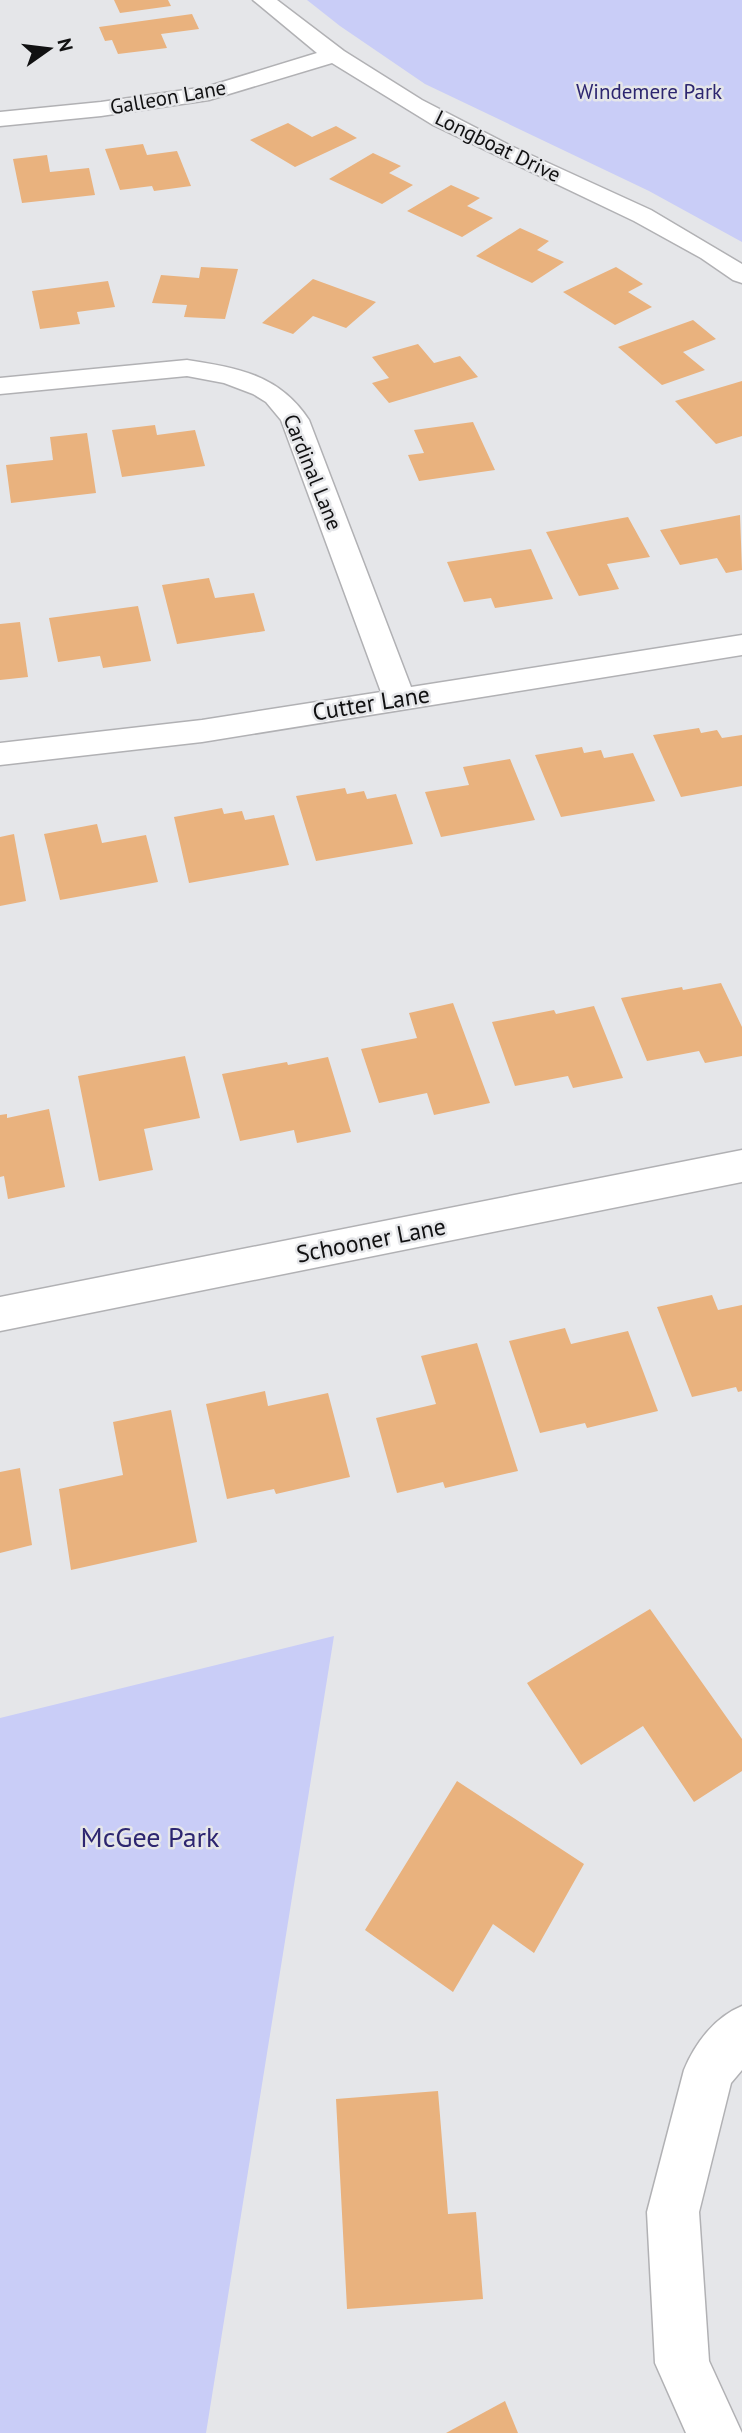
<svg xmlns="http://www.w3.org/2000/svg" width="742" height="2433" font-family="'PT Sans',sans-serif">
<rect width="100%" height="100%" fill="#e5e6e9"/>
<!-- green -->
<g fill="#c9cdf7">
<polygon points="307,0 742,0 742,242 649,191 425,84 340,26"/>
<polygon points="334,1636 206,2433 0,2433 0,1718"/>
</g>
<!-- building -->
<g fill="#e9b27e">
<polygon points="114,0 168,0 171,6 120,13"/>
<polygon points="192,14 199,29 161,34 167,48 118,54 112,40 105,41 99,27"/>
<polygon points="288,123 312,137 336,126 357,138 295,167 250,140"/>
<polygon points="143,144 147,155 177,151 191,186 154,191 152,186 120,190 105,149"/>
<polygon points="373,153 401,166 389,173 413,185 382,204 329,179"/>
<polygon points="47,155 50,172 89,168 95,195 22,203 13,159"/>
<polygon points="451,185 480,198 467,206 493,218 462,237 407,211"/>
<polygon points="520,228 549,241 537,250 564,262 532,283 476,256"/>
<polygon points="201,267 238,269 225,319 184,317 187,305 152,303 161,275 199,278"/>
<polygon points="616,267 643,284 628,292 652,307 615,325 563,292"/>
<polygon points="313,279 376,302 346,328 313,316 293,334 262,323"/>
<polygon points="108,281 115,307 77,312 80,324 40,329 32,291"/>
<polygon points="693,320 716,339 683,352 705,370 662,385 618,347"/>
<polygon points="418,344 434,363 460,356 478,377 389,403 372,383 389,378 372,357"/>
<polygon points="742,381 742,436 716,444 675,401"/>
<polygon points="473,422 495,470 419,481 408,455 424,453 414,430"/>
<polygon points="155,425 157,435 195,430 205,466 122,477 112,430"/>
<polygon points="87,433 96,493 11,503 6,465 53,460 50,437"/>
<polygon points="740,515 742,570 726,573 717,558 680,565 660,530"/>
<polygon points="628,517 650,557 607,564 619,589 579,596 546,532"/>
<polygon points="531,549 553,599 495,608 491,598 464,602 447,562"/>
<polygon points="209,578 215,598 254,593 265,631 177,644 162,585"/>
<polygon points="138,606 151,661 103,668 100,656 58,662 49,618"/>
<polygon points="20,622 28,677 0,680 0,624"/>
<polygon points="699,728 701,733 717,730 722,738 742,735 742,786 681,797 653,735"/>
<polygon points="582,747 584,753 601,750 604,758 633,753 655,801 561,817 535,755"/>
<polygon points="510,759 535,820 441,837 425,792 469,785 463,767"/>
<polygon points="345,788 347,794 364,791 367,799 396,794 413,844 316,861 296,796"/>
<polygon points="222,808 224,814 242,811 245,820 274,815 289,865 189,883 174,817"/>
<polygon points="97,824 102,843 146,835 158,882 60,900 44,834"/>
<polygon points="14,834 26,901 0,906 0,837"/>
<polygon points="721,983 742,1027 742,1056 705,1063 699,1051 647,1061 621,998 682,987 683,990"/>
<polygon points="453,1003 490,1103 434,1115 427,1093 379,1103 361,1049 417,1038 409,1013"/>
<polygon points="594,1006 623,1078 573,1088 568,1076 515,1086 492,1022 554,1010 556,1014"/>
<polygon points="185,1056 200,1118 144,1129 153,1170 99,1181 78,1076"/>
<polygon points="328,1057 351,1132 297,1143 294,1130 240,1141 222,1074 287,1062 288,1065"/>
<polygon points="49,1109 65,1187 8,1199 4,1176 0,1177 0,1115 7,1114 7,1118"/>
<polygon points="712,1295 718,1310 742,1305 742,1391 738,1392 736,1387 692,1397 657,1307"/>
<polygon points="565,1328 571,1344 628,1331 658,1411 587,1428 585,1423 540,1433 509,1341"/>
<polygon points="477,1343 518,1471 445,1488 443,1482 397,1493 376,1418 436,1404 421,1356"/>
<polygon points="265,1391 268,1406 328,1393 350,1477 276,1494 274,1489 227,1499 206,1404"/>
<polygon points="171,1410 197,1542 71,1570 59,1489 123,1475 113,1422"/>
<polygon points="20,1468 32,1545 0,1553 0,1472"/>
<polygon points="650,1609 742,1739 742,1771 694,1802 643,1726 581,1765 527,1683"/>
<polygon points="457,1781 584,1864 534,1953 493,1924 453,1992 365,1930"/>
<polygon points="438,2091 448,2214 476,2212 483,2299 347,2309 336,2099"/>
<polygon points="505,2401 518,2433 446,2433"/>
</g>
<g fill="none" stroke-linecap="round" stroke-linejoin="round">
<defs>
<g id="minor">
<polygon points="253,0 277,0 344,51 422,100 511,146 651,210 742,264 742,283 733,280 701,258 634,221 433,125 332,63 209,100 101,116 0,126 0,112 101,102 206,87 317,53"/>
<path d="M187 360C237 368 279 374 309 420L411 687 742 635V655L202 742 0 765V743L202 720 381 692 281 420 266 402 253 394 224 383 187 376 0 394V378Z"/>
<polygon points="742,1150 742,1182 0,1331 0,1297"/>
<path d="M742 2006V2070L731 2083 699 2212 709 2361 742 2433H686L655 2363 647 2212 684 2070C695 2043 715 2017 742 2006Z"/>
</g>
</defs>
<!-- minor casing -->
<use href="#minor" stroke="#b1b1b4" stroke-width="3"/>
<!-- minor -->
<use href="#minor" fill="#fff" fill-rule="evenodd"/>
</g>
<g text-anchor="middle" dominant-baseline="central" stroke-width="5" stroke-linejoin="round" paint-order="stroke">
<!-- far-park labels -->
<g font-size="21" fill="#2d2670" stroke="#e5e6e9">
<text x="649" y="91">Windemere Park</text>
</g>
<!-- far-street labels -->
<g font-size="21" fill="#111112" stroke="#e5e6e9">
<text transform="translate(168 97) rotate(-10)">Galleon Lane</text>
<text transform="translate(498 146) rotate(26)">Longboat Drive</text>
<text transform="translate(313 472) rotate(68)">Cardinal Lane</text>
</g>
<!-- street labels -->
<g font-size="24" fill="#111112" stroke="#e5e6e9">
<text transform="translate(371 703) rotate(-9)">Cutter Lane</text>
<text transform="translate(371 1240) rotate(-11)">Schooner Lane</text>
</g>
<!-- near-park labels -->
<g font-size="28" fill="#2d2670" stroke="#e5e6e9">
<text x="150" y="1836">McGee Park</text>
</g>
</g>
<!-- north arrow -->
<g transform="translate(49 49) rotate(76)" stroke="#e5e6e9" stroke-width="5" paint-order="stroke">
<path d="M0-5L12 26L0 18L-12 26Z" fill="#111112"/>
<text y="-10" font-size="19" font-weight="bold" text-anchor="middle" fill="#111112">N</text>
</g>
</svg>
